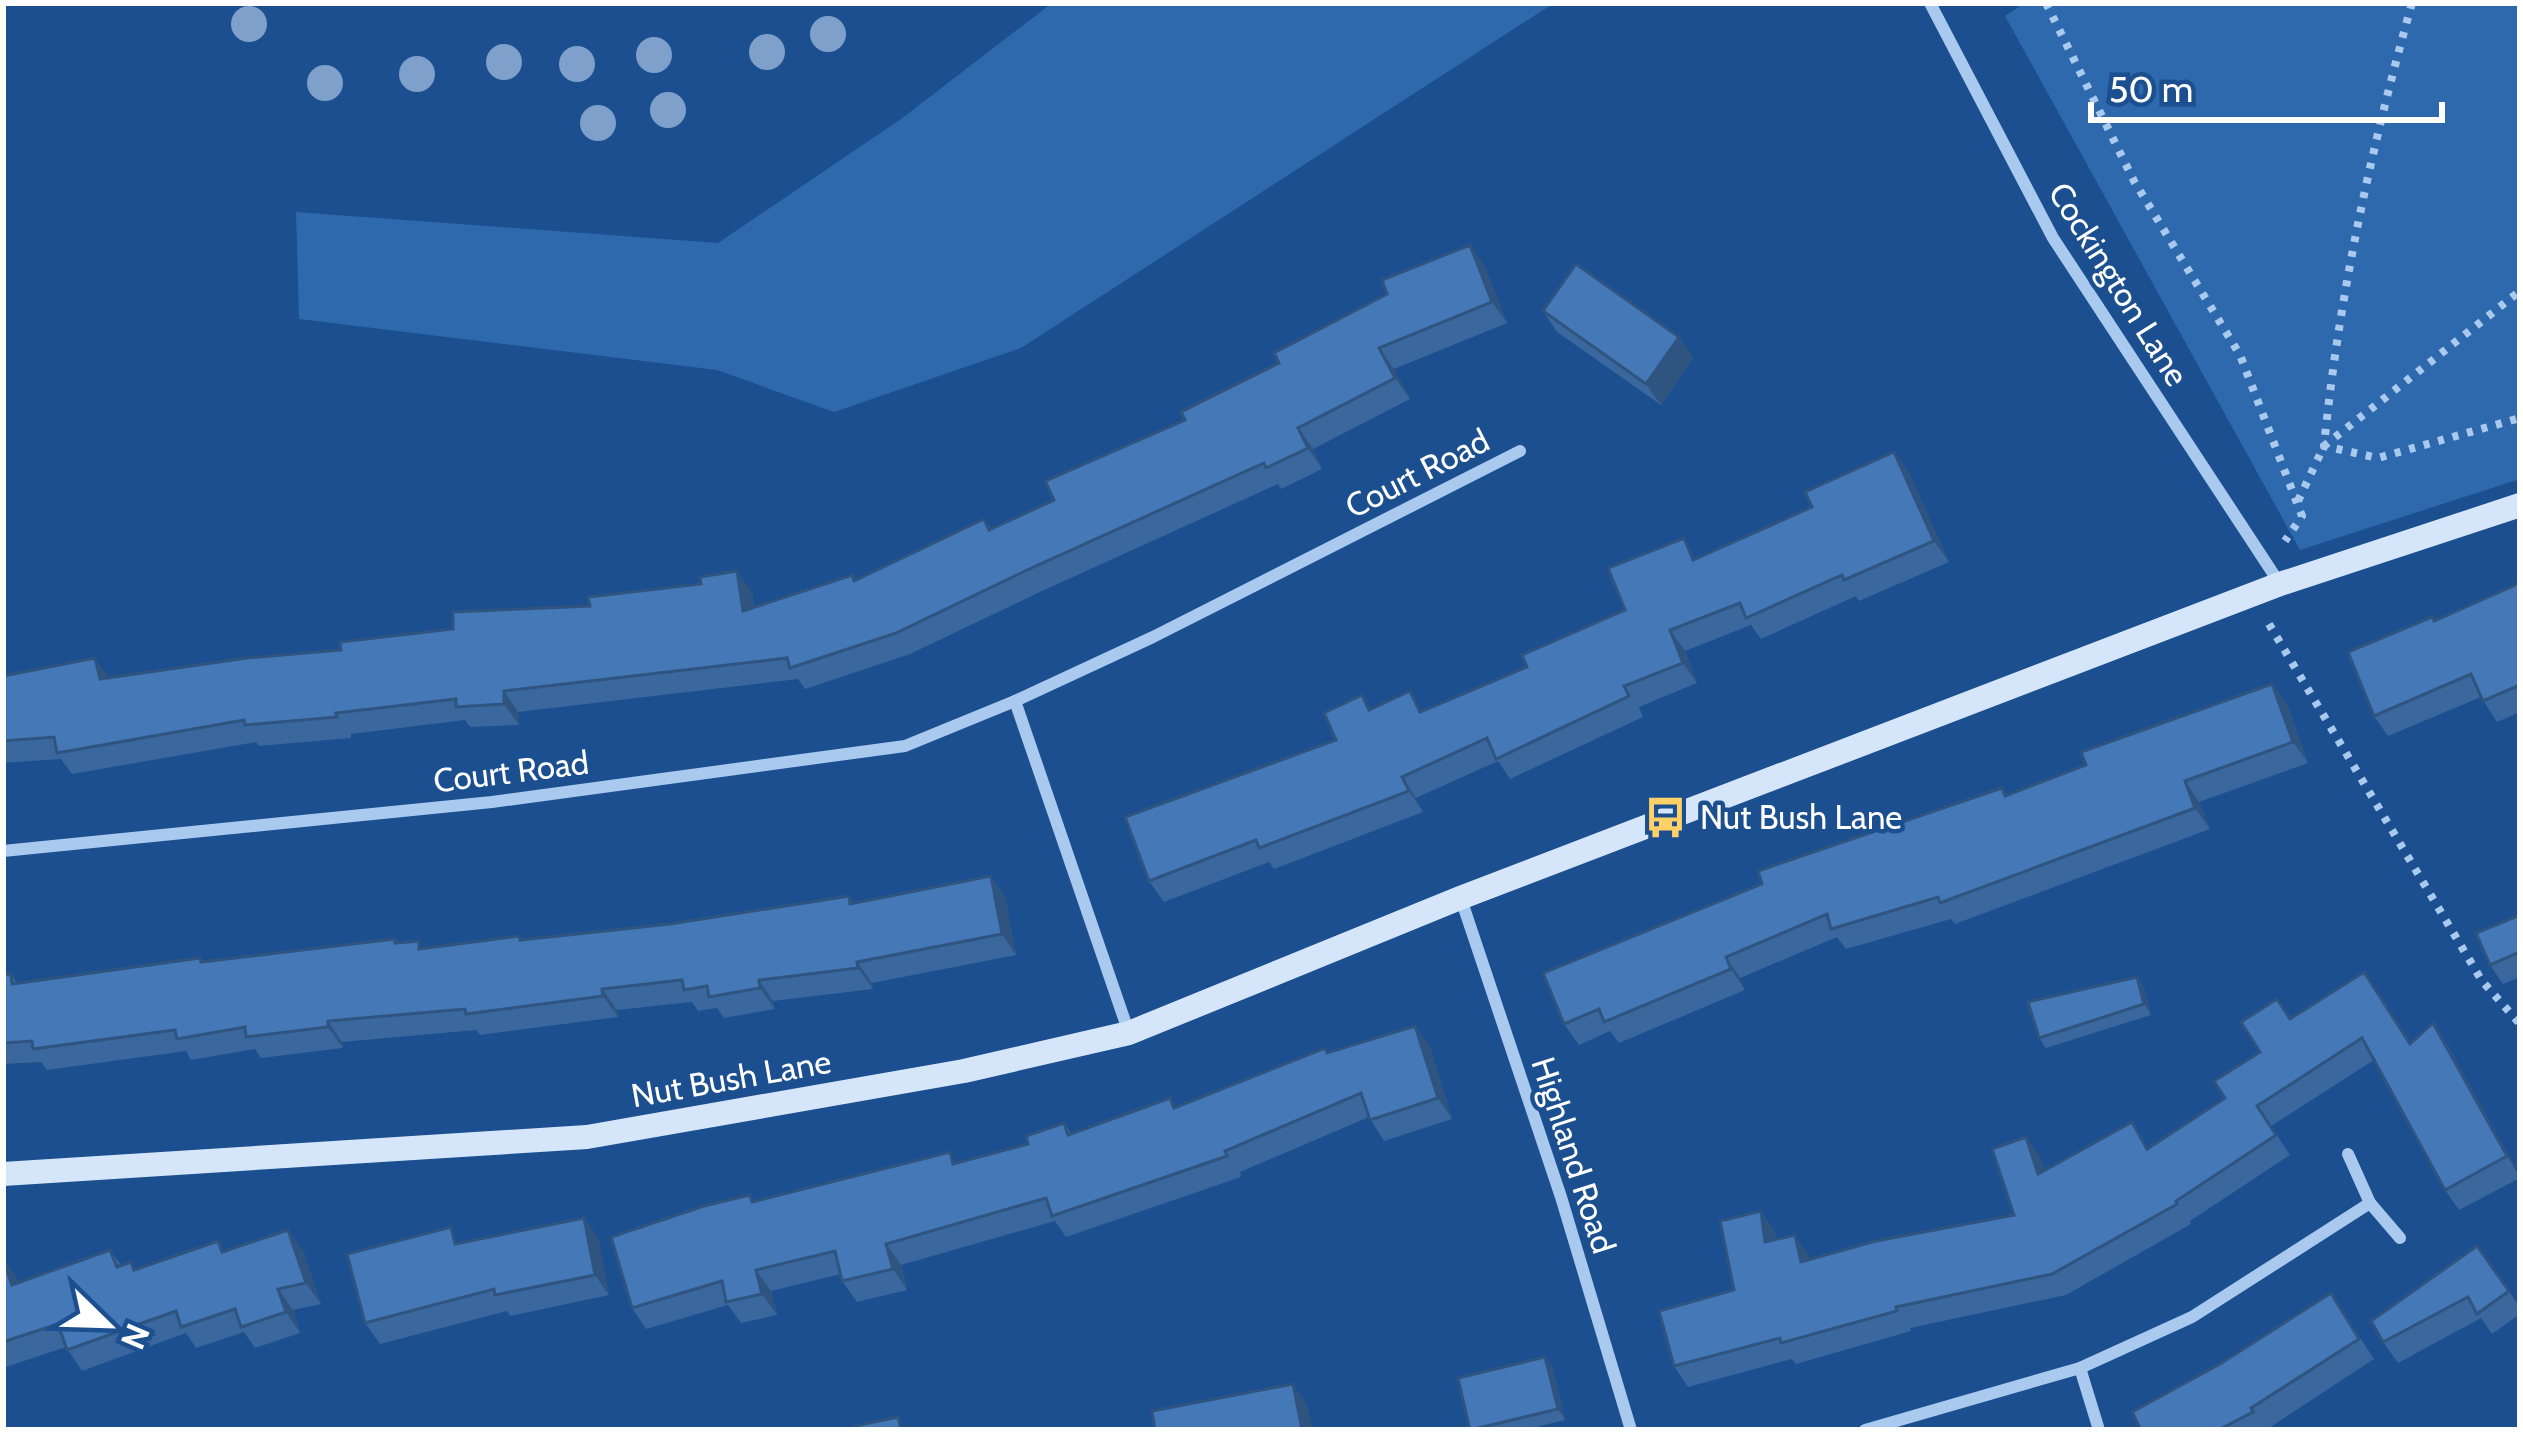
<svg xmlns="http://www.w3.org/2000/svg" width="2523" height="1433" font-family="Cabin,sans-serif">
<rect width="100%" height="100%" fill="#1b4f8f"/>
<!-- green -->
<g fill="#2e69ad">
<polygon points="1052,3 1554,3 1021,348 834,412 717,370 299,319 296,212 718,243 901,119"/>
<polygon points="2025,3 2520,3 2520,479 2300,550 2005,16"/>
</g>
<g fill="none" stroke-linecap="round" stroke-linejoin="round">
<!-- path -->
<g stroke="#a9c9ee" stroke-width="8" stroke-dasharray="6 9" stroke-linecap="butt">
<polyline points="2046,3 2134,181 2240,355 2302,516 2285,541"/>
<path d="M2412 3C2371 149 2339 295 2324 446L2378 458 2520 418"/>
<polyline points="2298,501 2324,446 2520,291"/>
<polyline points="2269,624 2482,981 2520,1024"/>
</g>
<!-- street -->
<g stroke="#a9c9ee" stroke-width="12">
<polyline points="1930,3 2053,238 2280,584"/>
<polyline points="1015,701 1129,1033"/>
<polyline points="3,851 492,802 905,746 1015,701 1153,637 1520,451"/>
<polyline points="1461,899 1561,1197 1631,1430"/>
<polyline points="2348,1154 2370,1203 2400,1238"/>
<polyline points="2080,1368 2099,1430"/>
<polyline points="1865,1430 2080,1368 2192,1317 2370,1203"/>
</g>
<!-- secondary -->
<polyline stroke="#d6e6fa" stroke-width="24" points="3,1174 587,1137 964,1071 1129,1033 1460,898 2280,584 2520,505"/>
</g>
<!-- trees -->
<g fill="#7ea0ca">
<circle cx="249" cy="24" r="18"/>
<circle cx="828" cy="34" r="18"/>
<circle cx="767" cy="52" r="18"/>
<circle cx="654" cy="55" r="18"/>
<circle cx="504" cy="62" r="18"/>
<circle cx="577" cy="64" r="18"/>
<circle cx="417" cy="74" r="18"/>
<circle cx="325" cy="83" r="18"/>
<circle cx="668" cy="110" r="18"/>
<circle cx="598" cy="123" r="18"/>
</g>
<!-- wall -->
<g fill="#3a679d">
<polygon points="1484,265 1507,323 1394,369 1410,399 1313,449 1322,469 1281,489 1278,484 1042,591 910,654 805,689 798,679 518,712 519,725 470,727 465,720 351,734 351,738 259,746 256,742 72,774 61,759 3,763 3,676 109,678 341,650 453,629 590,606 752,592 754,607 856,580 984,519 991,529 1054,500 1185,420"/>
<polygon points="1543,311 1679,337 1693,358 1661,405 1557,332"/>
<polygon points="1894,452 1909,473 1949,562 1859,601 1856,596 1761,639 1751,625 1685,651 1697,683 1639,707 1643,717 1510,779 1498,761 1416,798 1423,812 1274,869 1269,862 1164,902 1149,881 1336,740 1372,709 1423,710 1527,667 1625,610 1698,558 1812,507"/>
<polygon points="2520,583 2520,712 2497,722 2481,697 2388,736 2374,716 2435,621"/>
<polygon points="2287,704 2308,763 2199,802 2210,829 1955,924 1951,919 1846,949 1837,937 1740,978 1745,990 1619,1043 1610,1031 1579,1045 1564,1024 2007,795"/>
<polygon points="991,876 1005,897 1016,955 872,983 873,989 773,1001 775,1009 724,1018 717,1008 698,1011 692,1002 617,1010 618,1017 480,1035 476,1030 342,1042 343,1048 261,1058 255,1049 191,1060 186,1051 47,1070 41,1062 3,1064 3,975 11,974 17,983 200,958 203,962 398,943 424,949 522,939 670,924 849,896 853,903"/>
<polygon points="2520,915 2520,977 2503,984 2490,965"/>
<polygon points="2364,972 2410,1043 2447,1044 2520,1178 2459,1210 2445,1190 2374,1060 2271,1126 2290,1155 2190,1221 2191,1224 2066,1295 1910,1328 1911,1331 1796,1364 1792,1359 1688,1387 1674,1366 1734,1290 1761,1211 1775,1232 1776,1240 1795,1235 1810,1260 2014,1215 2026,1137 2040,1157 2045,1171 2150,1148 2225,1098 2260,1052 2291,1019"/>
<polygon points="2137,977 2144,988 2151,1015 2046,1048 2039,1038"/>
<polygon points="1415,1026 1430,1047 1452,1119 1384,1141 1369,1117 1240,1172 1241,1177 1066,1237 1055,1221 901,1265 907,1290 857,1302 842,1281 841,1274 771,1291 777,1315 741,1323 728,1305 646,1329 632,1308 754,1201 958,1163 1028,1144 1064,1123 1071,1133 1177,1107 1328,1053"/>
<polygon points="598,1238 609,1295 510,1316 507,1311 380,1344 365,1323 462,1242"/>
<polygon points="2477,1246 2520,1307 2520,1314 2492,1334 2481,1318 2398,1363 2383,1342"/>
<polygon points="110,1250 121,1265 131,1262 136,1269 225,1251 303,1251 321,1304 293,1310 300,1333 255,1348 244,1332 196,1348 186,1333 82,1371 66,1347 3,1368 3,1259 19,1283"/>
<polygon points="2331,1293 2374,1359 2266,1430 2141,1430 2220,1364"/>
<polygon points="1553,1368 1565,1420 1524,1430 1470,1430"/>
</g>
<!-- shaded-wall -->
<g fill="#305480">
<polygon points="1470,245 1484,265 1507,323 1492,302"/>
<polygon points="1679,337 1693,358 1661,405 1646,384"/>
<polygon points="1379,348 1394,369 1410,399 1395,378"/>
<polygon points="1298,428 1313,449 1322,469 1308,448"/>
<polygon points="1894,452 1909,473 1949,562 1934,541"/>
<polygon points="737,571 752,592 757,632 743,611"/>
<polygon points="1670,630 1685,651 1697,683 1683,663"/>
<polygon points="95,658 110,679 100,679"/>
<polygon points="2272,684 2287,704 2308,763 2293,742"/>
<polygon points="504,691 518,712 519,725 504,704"/>
<polygon points="1402,777 1416,798 1423,812 1409,791"/>
<polygon points="2185,781 2199,802 2210,829 2195,808"/>
<polygon points="991,876 1005,897 1016,955 1002,934"/>
<polygon points="1726,957 1740,978 1745,990 1731,969"/>
<polygon points="857,962 872,983 873,989 858,968"/>
<polygon points="2137,977 2144,988 2151,1015 2144,1004"/>
<polygon points="759,980 773,1001 775,1009 760,988"/>
<polygon points="602,989 617,1010 618,1017 603,996"/>
<polygon points="328,1021 342,1042 343,1048 328,1027"/>
<polygon points="2433,1023 2447,1044 2520,1175 2507,1156"/>
<polygon points="1415,1026 1430,1047 1452,1119 1438,1098"/>
<polygon points="2026,1137 2040,1157 2053,1195 2038,1174"/>
<polygon points="1761,1211 1775,1232 1780,1263 1765,1242"/>
<polygon points="584,1218 598,1238 609,1295 595,1275"/>
<polygon points="288,1230 303,1251 321,1304 306,1283"/>
<polygon points="1795,1235 1809,1256 1816,1283 1801,1262"/>
<polygon points="886,1244 901,1265 907,1290 893,1269"/>
<polygon points="4,1259 18,1280 27,1306 12,1285"/>
<polygon points="756,1270 771,1291 777,1315 762,1294"/>
<polygon points="278,1289 293,1310 300,1333 286,1312"/>
<polygon points="1545,1357 1553,1368 1565,1420 1558,1409"/>
<polygon points="1293,1384 1307,1404 1313,1430 1302,1430"/>
</g>
<!-- building -->
<g fill="#4478b7" stroke="#305480" stroke-width="3">
<polygon points="1470,245 1492,302 1379,348 1395,378 1298,428 1308,448 1266,468 1264,463 1027,570 896,633 790,668 787,658 504,691 504,704 456,707 456,699 336,713 337,717 245,725 244,720 57,753 54,737 3,741 3,676 95,658 100,679 247,658 341,650 340,642 453,629 453,612 590,606 588,597 701,584 700,577 737,571 743,611 852,575 854,581 984,519 989,530 1054,500 1045,481 1185,420 1181,412 1279,363 1274,353 1387,294 1382,280"/>
<polygon points="1576,264 1679,337 1646,384 1543,311"/>
<polygon points="1894,452 1934,541 1844,580 1842,575 1746,618 1740,603 1670,630 1683,663 1624,686 1629,696 1496,759 1487,738 1402,777 1409,791 1259,848 1256,840 1149,881 1125,817 1336,740 1324,713 1362,695 1369,710 1410,691 1420,712 1527,667 1522,655 1625,610 1608,568 1684,538 1693,560 1812,507 1805,492"/>
<polygon points="2520,583 2520,685 2483,701 2471,674 2374,716 2348,652 2432,617 2434,621"/>
<polygon points="2272,684 2293,742 2185,781 2195,808 1940,903 1938,897 1831,929 1827,914 1726,957 1731,969 1604,1022 1599,1009 1564,1024 1543,973 1762,884 1758,871 2002,788 2005,796 2086,765 2081,752"/>
<polygon points="991,876 1002,934 857,962 858,968 759,980 760,988 709,997 707,986 684,990 682,980 602,989 603,996 466,1014 465,1009 328,1021 328,1027 246,1037 245,1027 177,1039 175,1030 33,1049 32,1041 3,1043 3,975 11,974 12,984 200,958 201,962 395,939 395,943 419,941 419,949 519,936 520,940 670,924 849,896 850,904"/>
<polygon points="2520,915 2520,952 2490,965 2476,933"/>
<polygon points="2364,972 2410,1044 2433,1023 2507,1156 2445,1190 2362,1038 2257,1106 2276,1135 2176,1201 2177,1204 2052,1274 1896,1307 1897,1311 1781,1343 1780,1338 1674,1366 1659,1311 1734,1290 1720,1221 1761,1211 1765,1242 1795,1235 1801,1262 1876,1241 2014,1215 1992,1149 2026,1137 2038,1174 2132,1122 2147,1149 2225,1098 2214,1081 2260,1052 2241,1022 2277,999 2290,1019"/>
<polygon points="2137,977 2144,1004 2039,1038 2028,1002"/>
<polygon points="1415,1026 1438,1098 1370,1120 1361,1093 1225,1151 1227,1156 1052,1216 1046,1198 886,1244 893,1269 842,1281 835,1251 756,1270 762,1294 726,1302 722,1281 632,1308 611,1237 704,1206 750,1195 752,1202 950,1152 953,1164 1028,1144 1026,1136 1064,1123 1068,1135 1170,1098 1174,1108 1325,1048 1327,1053"/>
<polygon points="584,1218 595,1275 495,1295 494,1289 365,1323 347,1254 451,1227 455,1244"/>
<polygon points="288,1230 306,1283 278,1289 286,1312 241,1327 235,1309 181,1327 176,1311 67,1350 58,1324 3,1342 3,1259 12,1285 110,1250 117,1267 131,1262 134,1270 218,1241 222,1252"/>
<polygon points="2477,1246 2509,1291 2477,1314 2468,1297 2383,1342 2371,1321"/>
<polygon points="2331,1293 2359,1339 2251,1408 2253,1412 2218,1430 2141,1430 2132,1412 2220,1364"/>
<polygon points="1545,1357 1558,1409 1470,1430 1458,1378"/>
<polygon points="1293,1384 1302,1430 1155,1430 1152,1411"/>
<polygon points="898,1417 901,1430 856,1430 855,1426"/>
</g>
<!-- icons -->
<defs>
<symbol id="bus-bare" viewBox="-9 -9 18 18"><path d="M-5-6H5V4H4V6H2V4H-2V6H-4V4H-5ZM-3.5-4V0h7V-4ZM-3.5 1.2v1.5H-2V1.2ZM2 1.2v1.5H3.5V1.2Z" fill="#ffd166" stroke="#1b4f8f" stroke-width="2.5" paint-order="stroke"/></symbol>
</defs>
<g fill-rule="evenodd">
<use href="#bus-bare" x="1636" y="788" width="59" height="59"/>
</g>
<g text-anchor="middle" dominant-baseline="central" stroke-width="9" stroke-linejoin="round" paint-order="stroke">
<!-- street labels -->
<g font-size="33" fill="#fff" stroke="#1b4f8f">
<text transform="translate(2119 284) rotate(58)">Cockington Lane</text>
<text transform="translate(1417 473) rotate(-27)">Court Road</text>
<text transform="translate(511 771) rotate(-7)">Court Road</text>
<text transform="translate(731 1078) rotate(-10)">Nut Bush Lane</text>
<text transform="translate(1574 1155) rotate(72)">Highland Road</text>
</g>
<!-- poi labels -->
<g font-size="33" fill="#fff" stroke="#1b4f8f" text-anchor="start">
<text x="1700" y="817">Nut Bush Lane</text>
</g>
</g>
<!-- border -->
<rect width="2523" height="1433" fill="none" stroke="#ffffff" stroke-width="12"/>
<!-- north arrow -->
<g transform="translate(108 1325) rotate(113)" stroke="#1b4f8f" stroke-width="9" paint-order="stroke">
<path d="M0-9L21 45L0 30L-21 45Z" fill="#ffffff"/>
<text y="-18" font-size="33" font-weight="bold" text-anchor="middle" fill="#ffffff">N</text>
</g>
<!-- scale -->
<path d="M2091 102v18h351v-18" fill="none" stroke="#ffffff" stroke-width="6"/>
<text x="2109" y="102" font-size="36" fill="#ffffff" stroke="#1b4f8f" stroke-width="9" paint-order="stroke">50 m</text>
</svg>
